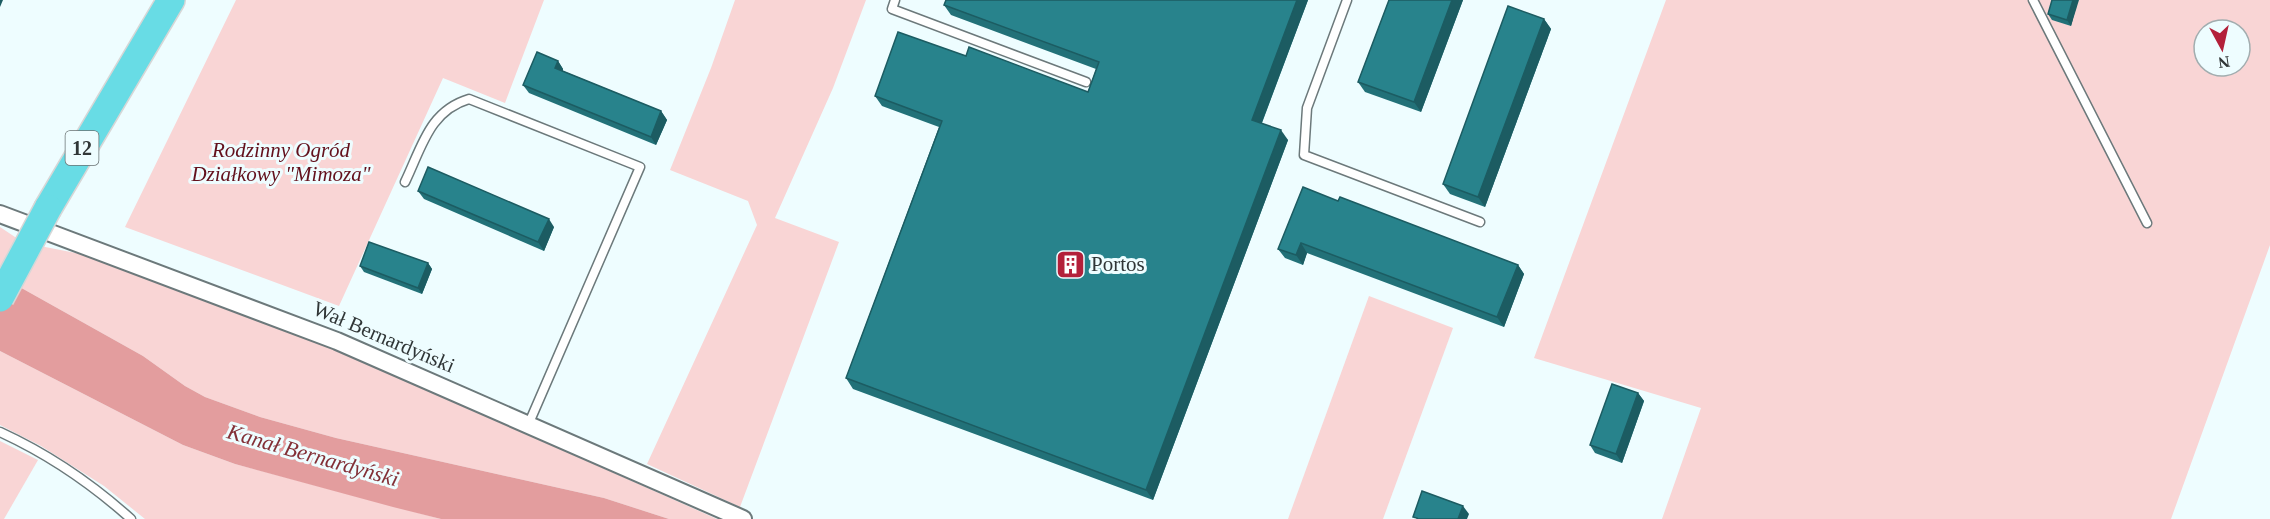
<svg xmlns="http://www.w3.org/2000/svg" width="2270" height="519" font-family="Georgia,serif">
<rect width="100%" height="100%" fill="#eefdff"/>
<!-- green -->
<g fill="#f9d5d5" fill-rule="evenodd">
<polygon points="236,0 544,0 505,103 443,78 339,306 125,227"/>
<polygon points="735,0 866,0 833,88 775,218 839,242 740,507 647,464 757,225 748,201 670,170 711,68"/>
<path d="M1666 0H2270V245L2171 519H1662L1701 408 1534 358ZM2204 30H2240V66H2204Z"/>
<polygon points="0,227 15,237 35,245 91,256 136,275 187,291 362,360 717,519 669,519 604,498 336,438 260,417 205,397 185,386 143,356 0,276"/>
<polygon points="1369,296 1453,328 1383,519 1288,519"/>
<polygon points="0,351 183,445 235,464 441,519 145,519 104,486 41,446 0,425"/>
<polygon points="0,441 38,460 4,519 0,519"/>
</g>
<!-- water -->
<polygon fill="#e39d9e" points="0,276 143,356 185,386 205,397 260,417 336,438 604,498 669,519 441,519 393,507 235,464 183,445 0,351"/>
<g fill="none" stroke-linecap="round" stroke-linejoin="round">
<defs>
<g id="service">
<polyline points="895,0 892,9 1086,82"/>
<polyline points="1347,0 1307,108 1304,155 1480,222"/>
<polyline points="2033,0 2147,223"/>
<path d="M405 182C422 147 429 111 469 99L640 167 529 423"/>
<path d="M0 432C48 454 92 484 131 519"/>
</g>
<polyline id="minor" points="0,214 337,341 743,519"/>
<polyline id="primary" points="48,208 171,0"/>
</defs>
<!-- service casing -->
<use href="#service" stroke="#6c797b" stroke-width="11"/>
<!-- minor casing -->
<use href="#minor" stroke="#6c797b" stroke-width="20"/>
<!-- primary casing -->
<use href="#primary" stroke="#d6d7d7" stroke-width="30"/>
<!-- service -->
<use href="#service" stroke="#fff" stroke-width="8"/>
<!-- minor -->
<use href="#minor" stroke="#fff" stroke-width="16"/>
<!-- primary -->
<use href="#primary" stroke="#68dce5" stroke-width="27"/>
<defs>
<polyline id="primary-bridge" points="0,298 48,208"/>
</defs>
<!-- primary-bridge casing -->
<use href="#primary-bridge" stroke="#d6d7d7" stroke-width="30" stroke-linecap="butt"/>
<!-- primary-bridge -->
<use href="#primary-bridge" stroke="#68dce5" stroke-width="27"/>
</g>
<!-- wall -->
<g fill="#227178">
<polygon points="946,0 1308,0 1262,123 1288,140 1153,500 853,389 846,378 939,127 882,106 875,96 966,56 1088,92 1096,69 951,15 944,5"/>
<polygon points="1389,0 1463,0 1421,112 1365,92 1358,82"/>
<polygon points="2052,0 2078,0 2071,26 2052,20 2048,14"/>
<polygon points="1544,19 1551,29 1485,207 1450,194 1443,184"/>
<polygon points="558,61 563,69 563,71 661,111 667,120 656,145 529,93 523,85"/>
<polygon points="418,191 554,227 544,251 424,199"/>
<polygon points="1338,201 1518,265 1524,274 1504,327 1307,253 1303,265 1285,258 1278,249"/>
<polygon points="428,263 432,269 422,294 364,272 360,266"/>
<polygon points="1638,393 1644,401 1622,463 1595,453 1590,445"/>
</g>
<!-- shaded-wall -->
<g fill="#1c5c62">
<polygon points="0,0 3,0 0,7"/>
<polygon points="1297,0 1308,0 1259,130 1252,120"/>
<polygon points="1452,0 1463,0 1421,112 1414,102"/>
<polygon points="2073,0 2079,0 2071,26 2067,20"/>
<polygon points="1544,19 1551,29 1485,207 1478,197"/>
<polygon points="558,61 563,69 561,76 555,68"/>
<polygon points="661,111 667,120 656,145 651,137"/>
<polygon points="1281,130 1288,140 1153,500 1146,490"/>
<polygon points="549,219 554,227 544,251 538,242"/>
<polygon points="1301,243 1307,253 1303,265 1296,255"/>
<polygon points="428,263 432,269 422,294 418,288"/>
<polygon points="1518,265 1524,274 1504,327 1497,317"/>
<polygon points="1638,393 1644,401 1622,463 1616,454"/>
<polygon points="1463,506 1469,514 1467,519 1458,519"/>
</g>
<!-- building -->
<g fill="#28838c" stroke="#1c5c62" stroke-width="1.5">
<polygon points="946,0 1297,0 1252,120 1281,130 1146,490 846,378 942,121 875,96 898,32 966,56 969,47 1088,92 1099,62 944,5"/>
<polygon points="1389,0 1452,0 1414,102 1358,82"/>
<polygon points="2052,0 2073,0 2067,20 2048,14"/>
<polygon points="1508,6 1544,19 1478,197 1443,184"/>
<polygon points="537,52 558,61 555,68 661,111 651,137 523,85"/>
<polygon points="428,167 549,219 538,242 418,191"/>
<polygon points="1303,187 1338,201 1340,197 1518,265 1497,317 1301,243 1296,255 1278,249"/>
<polygon points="369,242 428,263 418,288 360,266"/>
<polygon points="1612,384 1638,393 1616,454 1590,445"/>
<polygon points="1422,491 1463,506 1458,519 1417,519 1417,518 1413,517"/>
</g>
<!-- icons -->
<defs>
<symbol id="building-square" viewBox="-11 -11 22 22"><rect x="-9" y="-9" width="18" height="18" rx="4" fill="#b3203a" stroke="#eefdff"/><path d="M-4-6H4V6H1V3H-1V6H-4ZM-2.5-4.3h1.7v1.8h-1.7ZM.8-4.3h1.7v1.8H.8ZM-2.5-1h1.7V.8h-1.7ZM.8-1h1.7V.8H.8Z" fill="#fff"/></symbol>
</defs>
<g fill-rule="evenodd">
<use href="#building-square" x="1054" y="248" width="33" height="33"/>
</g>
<g text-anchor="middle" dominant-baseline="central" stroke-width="6" stroke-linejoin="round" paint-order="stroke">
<!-- shield labels -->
<rect fill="#eefdff" stroke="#697273" stroke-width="1.5" x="65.5" y="131" width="33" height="34" rx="4.5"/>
<g font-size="20" font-weight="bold" fill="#303637">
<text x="82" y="148">12</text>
</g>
<!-- park labels -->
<g font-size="21" font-style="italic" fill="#63111d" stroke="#eefdff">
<text x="281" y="150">Rodzinny Ogród<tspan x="281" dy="24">Działkowy "Mimoza"</tspan></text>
</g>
<!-- poi labels -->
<g font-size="21" fill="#303637" stroke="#eefdff" text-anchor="start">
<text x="1091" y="264">Portos</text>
</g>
<!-- street labels -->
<g font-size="21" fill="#303637" stroke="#eefdff">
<text transform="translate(384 337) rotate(23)">Wał Bernardyński</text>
</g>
<!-- water labels -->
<g font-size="22" font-style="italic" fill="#833037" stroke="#eefdff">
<text transform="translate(313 455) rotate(16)">Kanał Bernardyński</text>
</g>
</g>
<!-- north arrow -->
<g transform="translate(2222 48) rotate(172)"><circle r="28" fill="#eefdff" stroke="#a2adaf" stroke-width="1.5"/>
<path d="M0-4.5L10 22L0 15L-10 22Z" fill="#b3203a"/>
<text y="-9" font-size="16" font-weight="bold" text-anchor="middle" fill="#303637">N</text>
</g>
</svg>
